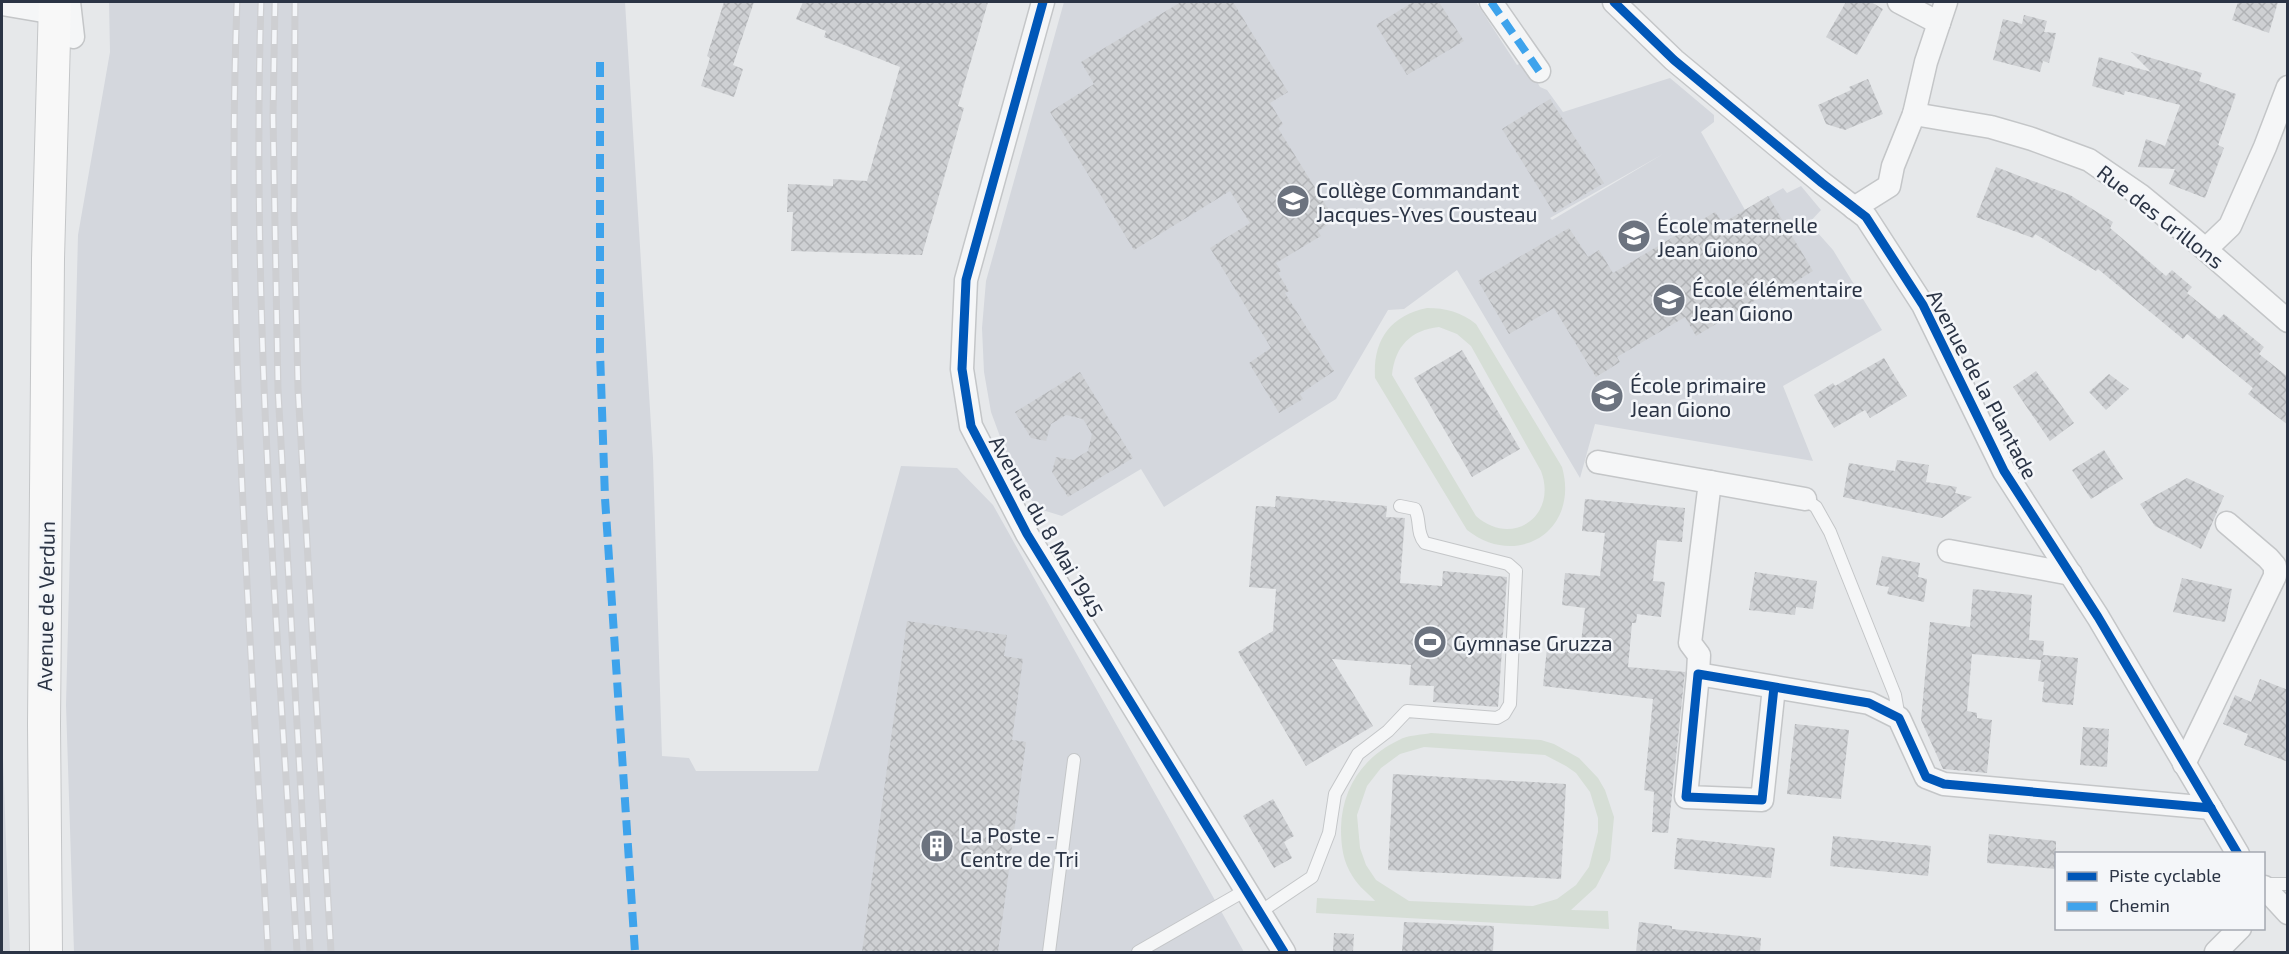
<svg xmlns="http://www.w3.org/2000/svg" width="2289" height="954" font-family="'Exo 2',sans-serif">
<defs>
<pattern id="building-cross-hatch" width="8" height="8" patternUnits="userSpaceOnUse" patternTransform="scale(1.5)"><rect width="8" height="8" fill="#ced0d3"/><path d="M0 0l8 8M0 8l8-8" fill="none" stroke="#b1b3b6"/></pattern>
</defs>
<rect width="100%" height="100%" fill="#e6e8ea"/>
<!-- built -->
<g fill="#d4d7dd" fill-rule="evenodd">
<polygon points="109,2 625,2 653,458 662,756 689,758 696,771 818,771 901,466 957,468 993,505 1244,952 74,952 66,705 78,235 110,52"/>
<path d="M1064 2H1476L1517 65 1521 63 1528 66 1540 87 1547 90 1563 112 1670 78 1714 115V122L1701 132 1745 210 1783 188 1787 193 1801 186 1821 210 1809 223 1833 250 1882 330 1783 386 1813 461 1595 424 1580 478 1457 270 1404 309 1388 310 1336 399 1164 507 1141 469 1062 516 1036 508 1009 461 991 412 984 372 982 328 986 281ZM1663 154 1552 220 1550 218Z"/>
<polygon points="2,731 10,952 2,952"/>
</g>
<!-- green -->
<g fill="#d6ded6" fill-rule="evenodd">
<path d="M1427 308C1446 308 1461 312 1476 324L1562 467C1580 530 1518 570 1467 530L1375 378C1373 341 1389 316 1427 308ZM1439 327 1457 334 1471 346 1541 471C1558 516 1512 548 1476 516L1392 375C1395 346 1411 330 1439 327Z"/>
<path d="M1431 733 1541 740 1554 744 1579 758 1598 778 1605 790 1614 817 1610 860 1596 887 1571 910 1608 911 1609 929 1316 913 1317 898 1375 901C1368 893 1359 887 1353 877 1343 862 1341 846 1341 828 1342 788 1363 757 1399 740 1408 735 1421 735 1431 733ZM1424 747 1545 755 1566 766 1576 773 1590 792 1598 818V832L1589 867 1576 885 1557 899 1533 906 1409 901 1376 880 1366 865 1360 848 1357 815 1367 786 1381 768 1400 754Z"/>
</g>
<!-- building -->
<g fill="url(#building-cross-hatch)">
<polygon points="724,2 754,2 733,65 743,69 734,97 701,86 710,58 707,56"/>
<polygon points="803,2 988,2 958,106 964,108 922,255 791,251 793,212 787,212 788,184 833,186 833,179 867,181 900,67 824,37 826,31 796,19"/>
<polygon points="1181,2 1233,2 1288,92 1270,103 1283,124 1278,128 1335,220 1318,231 1321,236 1276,263 1281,271 1278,273 1289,291 1285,293 1334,371 1300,394 1303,399 1279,413 1249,363 1271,348 1210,248 1250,223 1230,191 1134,250 1050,112 1094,84 1081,62"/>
<polygon points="1413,2 1439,2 1464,41 1407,75 1376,25"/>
<polygon points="1846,2 1871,2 1883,9 1857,55 1826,37"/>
<polygon points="2238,2 2278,2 2269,33 2232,20"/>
<polygon points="2024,15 2047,21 2044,32 2056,33 2049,63 2043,61 2040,72 1993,60 2003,19 2022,24"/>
<polygon points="2131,52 2202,73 2199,81 2236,94 2218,145 2224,148 2205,198 2169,184 2175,169 2138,167 2146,139 2165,146 2180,105 2125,91 2124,95 2092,86 2099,57 2151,72"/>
<polygon points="1868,79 1883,114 1845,130 1826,124 1818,105 1851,90 1849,87"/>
<polygon points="1550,99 1604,183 1554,213 1502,129"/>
<polygon points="1996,167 2070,195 2113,222 2110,228 2166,276 2172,270 2192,287 2187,293 2219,319 2224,314 2264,347 2259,354 2288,377 2288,425 2248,394 2253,388 2187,334 2183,339 2098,269 2096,271 2035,234 2033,238 1976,217"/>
<polygon points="1768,196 1813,271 1772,296 1769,292 1696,336 1685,317 1617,357 1620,362 1596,377 1554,308 1509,334 1478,281 1569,228 1588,257 1599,250 1613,273 1715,212 1723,223"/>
<polygon points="1462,350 1520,449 1472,477 1414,378"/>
<polygon points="1884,358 1907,396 1870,418 1865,410 1834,428 1814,395 1833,383 1835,386"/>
<polygon points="2036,371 2074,423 2050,441 2013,387"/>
<polygon points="1080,372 1133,458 1068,497 1052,472 1056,457 1073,460 1088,451 1092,434 1083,419 1066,415 1051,424 1046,441 1031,438 1015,412"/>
<polygon points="2109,374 2129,389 2106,410 2089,392"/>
<polygon points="2104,450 2123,479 2091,499 2072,470"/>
<polygon points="1897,460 1929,465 1926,482 1957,487 1955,493 1972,497 1942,518 1843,497 1849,463 1895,471"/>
<polygon points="2187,478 2224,496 2201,549 2155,526 2140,504"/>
<polygon points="1276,496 1387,506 1386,517 1405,518 1400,583 1442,586 1443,571 1507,577 1498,707 1433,702 1434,686 1409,685 1411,665 1332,659 1373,726 1306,766 1238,652 1273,631 1276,589 1249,587 1256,506 1275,507"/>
<polygon points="1585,499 1685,508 1682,542 1657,540 1653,581 1665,582 1661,617 1637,614 1636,623 1632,623 1628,667 1685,672 1668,833 1652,832 1654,792 1644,790 1653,699 1543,686 1547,648 1580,651 1585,608 1562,605 1565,573 1600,576 1605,533 1582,531"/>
<polygon points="1882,556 1920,563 1918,577 1927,579 1924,602 1887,594 1889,587 1876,585"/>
<polygon points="1755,572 1817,581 1813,609 1796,607 1795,615 1749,610"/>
<polygon points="2182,578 2232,589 2225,622 2173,612"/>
<polygon points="1973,589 2032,595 2029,640 2044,641 2043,655 2078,658 2073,705 2042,702 2044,682 2038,681 2041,660 1972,654 1967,711 1977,713 1977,718 1992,720 1987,773 1943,769 1921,720 1930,622 1970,627"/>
<polygon points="907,621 1007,635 1004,656 1023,659 1012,740 1026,742 998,952 862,952"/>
<polygon points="2260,679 2288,690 2288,762 2244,745 2248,734 2223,724 2235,695 2251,702"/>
<polygon points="1795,724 1849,730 1841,799 1787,794"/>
<polygon points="2083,727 2109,729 2107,767 2080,765"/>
<polygon points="1393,774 1566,784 1561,879 1388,870"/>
<polygon points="1273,799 1294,836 1284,842 1292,858 1274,868 1243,816"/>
<polygon points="1989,834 2056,841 2056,869 1987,863"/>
<polygon points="1833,836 1931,846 1928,876 1830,866"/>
<polygon points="1677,838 1775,848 1771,878 1674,869"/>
<polygon points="1404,922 1494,926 1493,952 1402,952"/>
<polygon points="1639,922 1672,926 1672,929 1761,938 1760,952 1636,952"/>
<polygon points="1334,933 1354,934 1353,952 1333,952"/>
</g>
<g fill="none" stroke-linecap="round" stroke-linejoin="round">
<defs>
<g id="lane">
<polyline points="1805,499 1816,507 1830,532 1895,695 1899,718"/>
<polyline points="2264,884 2288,884"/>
<path d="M1260 912 1312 877 1329 833 1335 794 1358 754 1388 731 1407 711 1497 718 1504 714 1510 704 1516 571 1508 564 1425 543C1416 533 1421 521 1415 509L1400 506"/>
<polyline points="1049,952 1074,760"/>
<polyline points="1138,952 1246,890"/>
</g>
<g id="street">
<polyline points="69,2 73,37"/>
<polyline points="1043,2 966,280 962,369 971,426 1027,534 1284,952"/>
<polyline points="1491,2 1539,71"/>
<polyline points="1614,2 1674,60 1822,183 1866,217 1923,305 2004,471 2098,617 2238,854"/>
<polyline points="1899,2 1939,23"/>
<polyline points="2,4 55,13 60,2"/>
<polyline points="1914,114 1991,127 2032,139 2089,160 2140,195 2190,236 2288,321"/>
<polyline points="1854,208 1889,186 1893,166 1914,114 1926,62 1946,2"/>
<polyline points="2206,249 2230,226 2265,147 2288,87"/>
<polyline points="1598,462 1805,499"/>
<polyline points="1949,551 2071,574"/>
<polyline points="1698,674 1699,655 1690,643 1710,482"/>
<polyline points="1774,687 1762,800 1686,797 1698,674 1869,703 1899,718 1926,777 1944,784 2211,808"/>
<polyline points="2184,764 2275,576 2275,566 2268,558 2227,523"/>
<polyline points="2264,887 2288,913"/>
<polyline points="2216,952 2240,928"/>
</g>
<polyline id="secondary" points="46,952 44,724 48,259 55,2"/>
</defs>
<!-- lane casing -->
<use href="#lane" stroke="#c4c6c8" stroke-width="14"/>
<!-- street casing -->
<use href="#street" stroke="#c4c6c8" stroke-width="25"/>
<!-- secondary casing -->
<use href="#secondary" stroke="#c4c6c8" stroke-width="34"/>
<!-- lane -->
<use href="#lane" stroke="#f5f6f7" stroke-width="12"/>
<!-- street -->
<use href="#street" stroke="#f5f6f7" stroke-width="22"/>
<!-- secondary -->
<use href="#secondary" stroke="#f8f8f8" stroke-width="32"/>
<defs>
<g id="rail">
<path d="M237 2C225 319 251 636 268 952"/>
<path d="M261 2C251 319 278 636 297 952"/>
<polyline points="275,2 273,116 278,390 310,952"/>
<polyline points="295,2 294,211 298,389 331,952"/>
</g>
</defs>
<!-- rail casing -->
<use href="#rail" stroke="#cecfd2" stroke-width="7"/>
<!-- rail -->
<use href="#rail" stroke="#f4f6f9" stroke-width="4.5" stroke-dasharray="14" stroke-linecap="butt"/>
<!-- quiet -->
<g stroke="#3ea3ec" stroke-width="8" stroke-dasharray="15 8" stroke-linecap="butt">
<polyline points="1491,2 1539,71"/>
<polyline points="600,62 600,352 605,498 635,952"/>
</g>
<defs>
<g id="cycleway">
<polyline points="1043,2 966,280 962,369 971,426 1027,534 1284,952"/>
<polyline points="1614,2 1674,60 1822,183 1866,217 1923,305 2004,471 2098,617 2238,854"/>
<polyline points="1774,687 1762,800 1686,797 1698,674 1869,703 1899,718 1926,777 1944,784 2211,808"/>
</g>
</defs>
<!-- cycleway casing -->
<use href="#cycleway" stroke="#f4f6f9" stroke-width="13"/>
<!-- cycleway -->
<use href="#cycleway" stroke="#0057b8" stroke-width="9"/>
</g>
<!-- icons -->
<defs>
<symbol id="school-disc" viewBox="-11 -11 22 22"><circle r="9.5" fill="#6c737f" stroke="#f4f6f9"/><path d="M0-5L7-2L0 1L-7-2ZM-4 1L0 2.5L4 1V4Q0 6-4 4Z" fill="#fff"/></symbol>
<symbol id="stadium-disc" viewBox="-11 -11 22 22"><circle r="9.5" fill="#6c737f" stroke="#f4f6f9"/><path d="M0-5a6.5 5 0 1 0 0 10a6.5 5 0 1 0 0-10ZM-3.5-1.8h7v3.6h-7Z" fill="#fff"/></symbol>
<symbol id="building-disc" viewBox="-11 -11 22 22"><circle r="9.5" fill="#6c737f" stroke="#f4f6f9"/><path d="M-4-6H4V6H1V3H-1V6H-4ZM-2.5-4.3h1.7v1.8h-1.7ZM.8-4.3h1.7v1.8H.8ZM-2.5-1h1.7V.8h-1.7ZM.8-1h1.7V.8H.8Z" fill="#fff"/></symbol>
</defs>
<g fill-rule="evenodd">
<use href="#school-disc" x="1274" y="182" width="38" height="38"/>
<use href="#school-disc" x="1615" y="217" width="38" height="38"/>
<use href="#school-disc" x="1650" y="281" width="38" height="38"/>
<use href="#school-disc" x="1588" y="377" width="38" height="38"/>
<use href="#stadium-disc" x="1411" y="623" width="38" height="38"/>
<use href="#building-disc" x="918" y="827" width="38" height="38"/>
</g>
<g text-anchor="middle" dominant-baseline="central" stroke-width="5" stroke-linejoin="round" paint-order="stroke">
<!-- poi labels -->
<g font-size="21" fill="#2b3445" stroke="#f4f6f9" text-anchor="start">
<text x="1316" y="189">Collège Commandant<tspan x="1316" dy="24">Jacques-Yves Cousteau</tspan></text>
<text x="1657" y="224">École maternelle<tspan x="1657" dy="24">Jean Giono</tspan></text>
<text x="1692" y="288">École élémentaire<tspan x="1692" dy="24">Jean Giono</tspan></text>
<text x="1630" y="384">École primaire<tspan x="1630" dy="24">Jean Giono</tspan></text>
<text x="1453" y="642">Gymnase Gruzza</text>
<text x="960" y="834">La Poste -<tspan x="960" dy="24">Centre de Tri</tspan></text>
</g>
<!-- street labels -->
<g font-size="21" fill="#2b3445" stroke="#f4f6f9">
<text transform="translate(2161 216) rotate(38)">Rue des Grillons</text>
<text transform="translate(1983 384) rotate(62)">Avenue de la Plantade</text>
<text transform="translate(1047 526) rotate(60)">Avenue du 8 Mai 1945</text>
<text transform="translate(45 606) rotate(-89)">Avenue de Verdun</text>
</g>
</g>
<!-- border -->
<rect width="2289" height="954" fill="none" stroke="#2b3445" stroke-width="6"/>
<!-- legend -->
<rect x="2055" y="852" width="210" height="78" fill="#f4f6f9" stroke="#a4a8b1" stroke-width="1.5"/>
<rect x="2067" y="872" width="30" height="9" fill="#0057b8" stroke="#a4a8b1" stroke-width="1.5"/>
<text x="2109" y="882" font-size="18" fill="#2b3445">Piste cyclable</text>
<rect x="2067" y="902" width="30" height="9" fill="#3ea3ec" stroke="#a4a8b1" stroke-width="1.5"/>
<text x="2109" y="912" font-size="18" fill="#2b3445">Chemin</text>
</svg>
